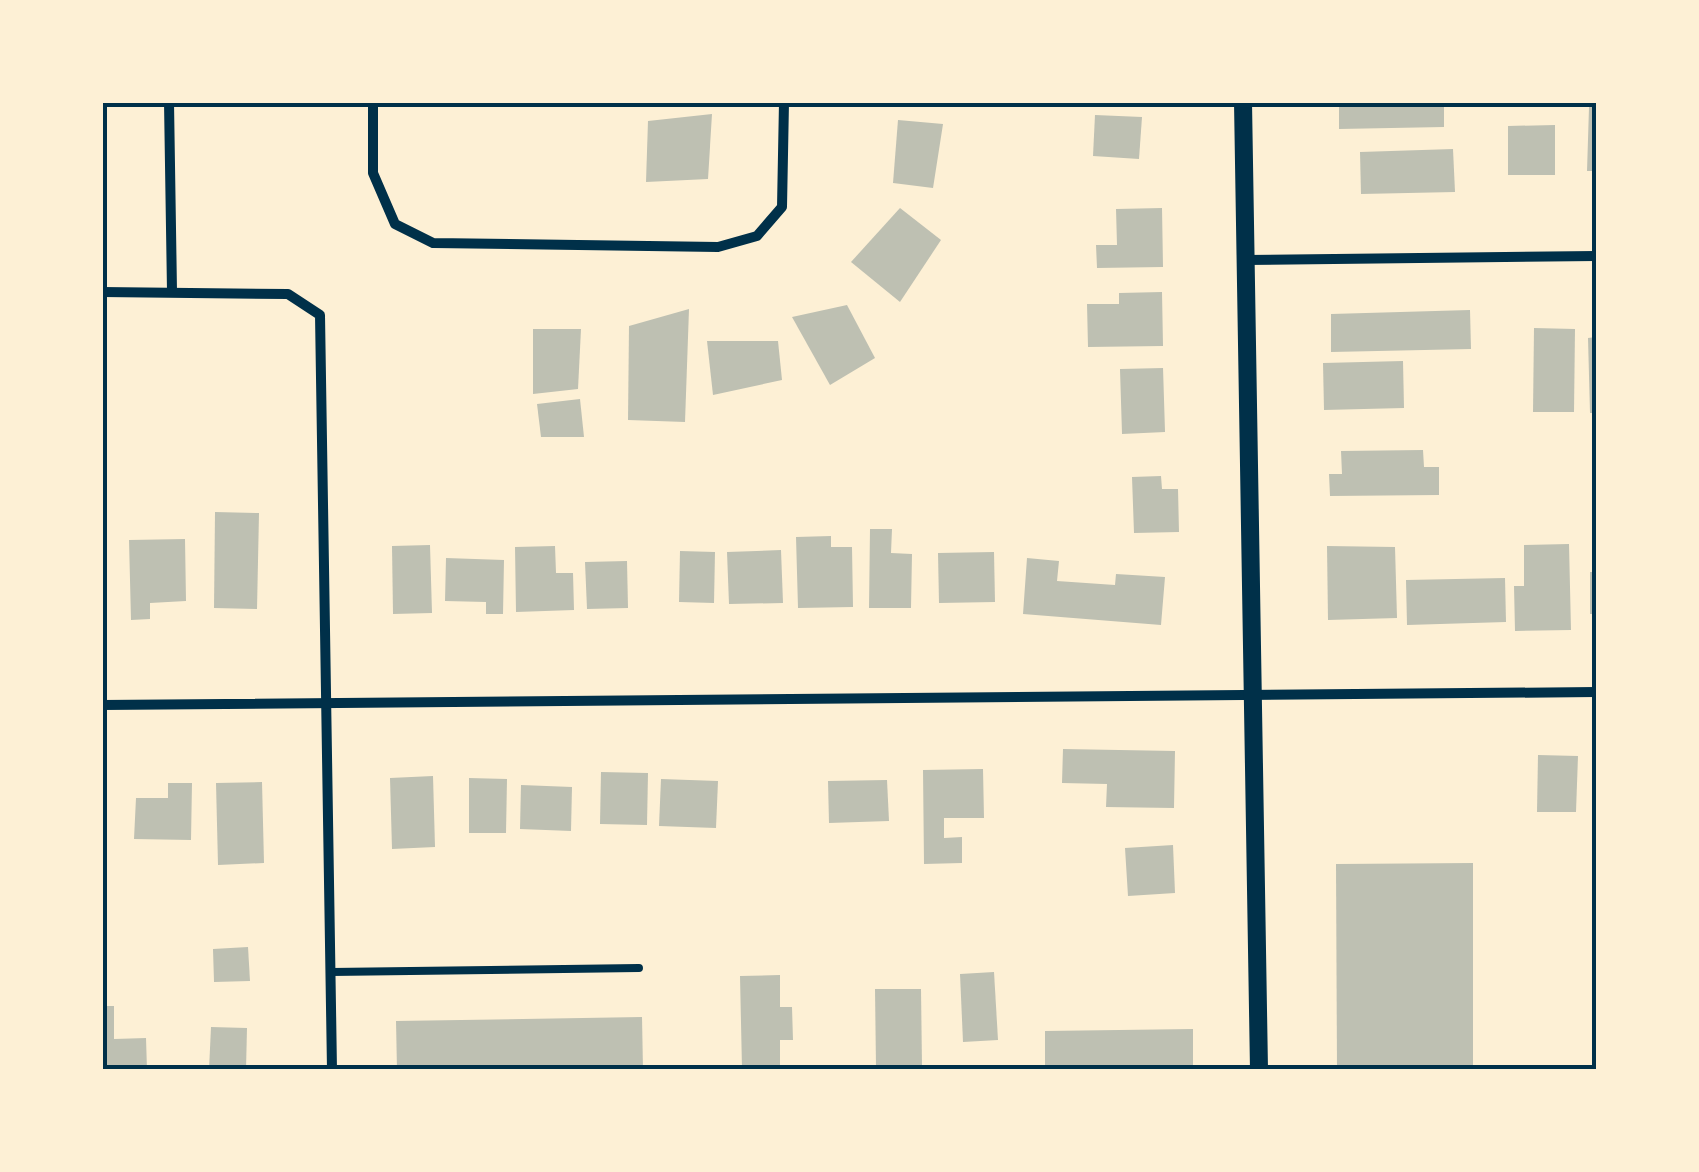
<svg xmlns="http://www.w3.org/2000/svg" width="1699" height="1172" font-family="'Work Sans',sans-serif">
<rect width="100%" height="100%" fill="#fdf0d5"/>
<!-- building -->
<g fill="#bec0b2">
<polygon points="1339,102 1444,102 1444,127 1339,129"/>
<polygon points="1589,107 1596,107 1596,171 1587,171"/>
<polygon points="712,114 708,179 646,182 648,121"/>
<polygon points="1095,115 1142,117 1139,159 1093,156"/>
<polygon points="898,120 943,124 933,188 893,183"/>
<polygon points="1555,125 1555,175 1508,175 1508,126"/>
<polygon points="1453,149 1455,192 1361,194 1360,152"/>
<polygon points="900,208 941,240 900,302 851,262"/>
<polygon points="1162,208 1163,267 1097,268 1096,245 1117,245 1116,209"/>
<polygon points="1162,292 1163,346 1088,347 1087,304 1119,304 1119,293"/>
<polygon points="847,305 875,358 830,385 792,317"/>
<polygon points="689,309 685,422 628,420 629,326"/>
<polygon points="1470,310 1471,349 1331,352 1331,314"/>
<polygon points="1534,328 1575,329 1574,412 1533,412"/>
<polygon points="533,329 581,329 578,389 533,394"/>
<polygon points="1596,337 1596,413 1590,413 1588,338"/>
<polygon points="707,341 778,341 782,380 713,395"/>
<polygon points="1403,361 1404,408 1324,410 1323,363"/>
<polygon points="1163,368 1165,432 1122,434 1120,369"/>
<polygon points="580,399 584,437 541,437 537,404"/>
<polygon points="1423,450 1424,467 1439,467 1439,495 1330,496 1329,474 1342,474 1341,451"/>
<polygon points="1161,476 1162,489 1178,489 1179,532 1134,533 1132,477"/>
<polygon points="215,512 259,513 257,609 214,608"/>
<polygon points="870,529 892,529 891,553 912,554 911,608 869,608"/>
<polygon points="831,536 831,547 852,547 853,607 798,608 796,537"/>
<polygon points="185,539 186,601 150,603 150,619 131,620 129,540"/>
<polygon points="1569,544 1571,630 1515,631 1514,586 1524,586 1524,545"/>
<polygon points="430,545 432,613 393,614 392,546"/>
<polygon points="555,546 556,573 573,573 574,610 516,612 515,547"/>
<polygon points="1327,546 1395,547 1397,618 1328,620"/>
<polygon points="781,550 783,603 729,604 727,552"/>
<polygon points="680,551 715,552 714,603 679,602"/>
<polygon points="994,552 995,602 939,603 938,553"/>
<polygon points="446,558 504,560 503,614 486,614 486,602 445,601"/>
<polygon points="1027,558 1059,561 1057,581 1115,585 1116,574 1165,577 1161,625 1023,614"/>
<polygon points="627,561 628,608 587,609 585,562"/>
<rect x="1590" y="572" width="6" height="42"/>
<polygon points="1505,578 1506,622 1407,625 1406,580"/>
<polygon points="1063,749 1175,751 1174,808 1106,807 1107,784 1062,783"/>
<polygon points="1538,755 1578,756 1576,812 1537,812"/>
<polygon points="983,769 984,818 944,818 944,838 962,837 962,863 924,864 923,770"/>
<polygon points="601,772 648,773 647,825 600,824"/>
<polygon points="433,776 435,847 392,849 390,778"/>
<polygon points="469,778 507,779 506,833 469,833"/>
<polygon points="102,779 107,779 106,822 102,822"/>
<polygon points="661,779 718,781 716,828 659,826"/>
<polygon points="887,780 889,821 829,823 828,781"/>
<polygon points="262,782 264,863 218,865 216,783"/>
<polygon points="168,783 192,783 191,840 134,839 136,798 168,798"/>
<polygon points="521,785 572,787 571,831 520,829"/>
<polygon points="1173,845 1175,893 1128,896 1125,848"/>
<polygon points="1473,863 1473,1070 1337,1070 1336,864"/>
<polygon points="248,947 250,981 214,982 213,949"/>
<polygon points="994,972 998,1040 963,1042 960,974"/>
<polygon points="780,975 780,1007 792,1007 793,1040 780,1040 780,1068 742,1069 740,976"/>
<polygon points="875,989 921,989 922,1066 876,1067"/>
<polygon points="102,1006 114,1006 114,1039 146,1038 147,1070 102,1070"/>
<polygon points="642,1017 643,1070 397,1070 396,1021"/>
<polygon points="211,1027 247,1028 246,1070 209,1070"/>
<polygon points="1193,1029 1193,1070 1045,1070 1045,1031"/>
</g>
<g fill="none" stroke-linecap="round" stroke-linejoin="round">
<!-- service -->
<polyline stroke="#003049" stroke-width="8" points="331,972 639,968"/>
<!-- minor -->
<g stroke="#003049" stroke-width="10">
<polyline points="169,102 172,291"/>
<polyline points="373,102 373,173 395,224 433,243 718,247 757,236 782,207 784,102"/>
<polyline points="1245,260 1596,256"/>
<polyline points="102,292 288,294 320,315 332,1070"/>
<polyline points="102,705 1596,692"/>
</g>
<!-- tertiary -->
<polyline stroke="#003049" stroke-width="18" points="1243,102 1259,1070"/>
</g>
<!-- border -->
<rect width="1699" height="1172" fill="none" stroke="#fdf0d5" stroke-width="210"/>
<rect x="105" y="105" width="1489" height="962" fill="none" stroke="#003049" stroke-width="4"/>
</svg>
